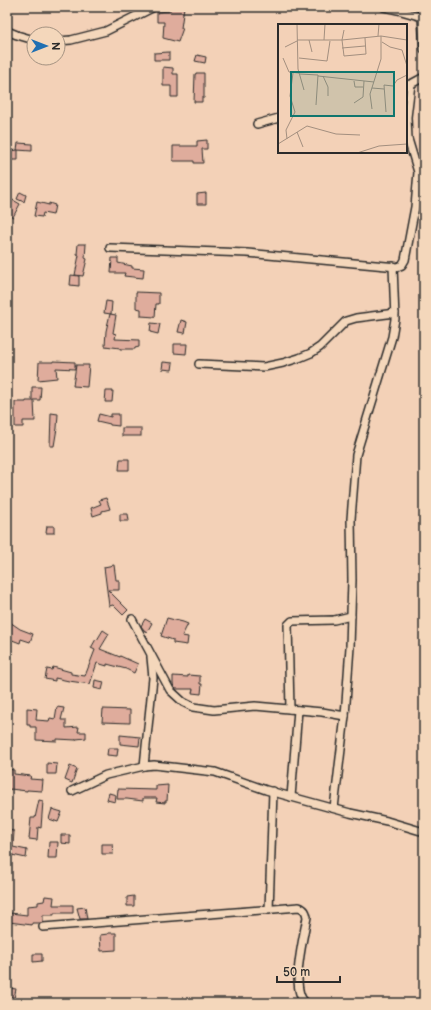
<svg xmlns="http://www.w3.org/2000/svg" width="431" height="1010" font-family="'Balsamiq Sans',sans-serif">
<rect width="100%" height="100%" fill="#f3d1b7"/>
<filter id="ink" filterUnits="userSpaceOnUse"><feTurbulence type="fractalNoise" baseFrequency=".025" numOctaves="2"/><feDisplacementMap in="SourceGraphic" scale="8" xChannelSelector="R" yChannelSelector="G"/><feConvolveMatrix kernelMatrix="1 2 1 2 8 2 1 2 1" color-interpolation-filters="sRGB"/></filter>
<g filter="url(#ink)">
<!-- building -->
<g fill="#dfac9c" stroke="#2b2b2b">
<polygon points="170,7 184,7 181,28 183,28 178,42 163,38 164,22 157,22 157,12 170,11"/>
<polygon points="169,52 169,60 154,60 154,53"/>
<polygon points="197,55 206,57 205,63 195,61"/>
<polygon points="163,67 173,68 173,74 178,74 178,97 171,97 171,86 163,86"/>
<polygon points="196,73 204,73 204,98 202,98 202,102 194,102 195,74 196,74"/>
<polygon points="207,140 207,149 202,149 203,163 194,163 194,161 173,161 173,146 197,146 197,141"/>
<polygon points="18,143 32,144 32,151 17,150"/>
<polygon points="18,150 18,160 10,160 10,151"/>
<polygon points="20,192 26,195 24,202 17,199"/>
<polygon points="206,193 206,204 197,204 197,194"/>
<polygon points="13,200 20,204 13,217 7,214 7,212"/>
<polygon points="37,202 49,205 49,203 55,205 53,215 43,213 42,217 34,216"/>
<polygon points="78,244 86,244 85,258 87,259 83,276 75,275 79,255 77,254"/>
<polygon points="112,258 118,258 118,263 132,266 132,268 144,269 143,278 124,276 125,273 111,273"/>
<polygon points="71,275 79,276 79,286 70,285"/>
<polygon points="136,292 159,293 159,304 156,304 155,317 141,316 141,309 136,308"/>
<polygon points="106,301 112,302 111,314 104,313"/>
<polygon points="110,314 116,315 113,333 116,334 115,339 139,340 139,347 135,348 135,349 120,349 120,348 105,346 106,331"/>
<polygon points="181,320 187,322 185,333 178,332"/>
<polygon points="151,323 160,324 158,334 150,332"/>
<polygon points="174,344 187,344 186,354 174,353"/>
<polygon points="53,361 75,362 75,369 56,368 57,378 38,380 39,362 53,362"/>
<polygon points="163,362 173,363 172,370 162,369"/>
<polygon points="76,365 89,365 87,387 73,386"/>
<polygon points="32,387 41,387 40,400 32,400"/>
<polygon points="106,391 113,391 112,402 105,402"/>
<polygon points="26,401 34,401 35,421 23,421 23,427 15,427 15,402 26,402"/>
<polygon points="51,413 58,414 57,428 54,446 50,446"/>
<polygon points="99,414 111,417 111,414 119,414 119,426 110,425 110,424 97,421"/>
<rect x="122" y="428" width="19" height="8"/>
<polygon points="120,459 129,459 129,470 119,470"/>
<polygon points="106,498 110,509 102,511 102,513 93,516 91,508 101,504 99,500"/>
<polygon points="120,514 128,514 129,521 120,521"/>
<polygon points="47,526 54,526 54,533 46,533"/>
<polygon points="114,565 116,580 119,580 119,590 108,590 128,610 123,615 113,605 109,606 104,567"/>
<polygon points="167,618 183,622 188,624 182,636 188,637 187,645 173,643 173,640 161,636"/>
<polygon points="145,619 152,623 147,632 144,630 141,626"/>
<polygon points="7,620 20,629 33,634 30,642 21,639 20,643 7,638"/>
<polygon points="103,630 109,634 100,649 120,657 120,656 138,664 134,673 126,669 107,664 107,666 97,663 90,684 69,681 55,678 55,681 45,679 47,669 52,670 53,667 71,672 71,674 85,676 95,650 91,648 96,639 97,640"/>
<polygon points="188,675 200,676 200,684 202,684 201,694 192,693 193,689 176,689 174,687 173,684 173,676 188,677"/>
<polygon points="95,680 104,682 102,690 94,688"/>
<polygon points="57,707 64,708 61,720 66,720 66,728 79,727 78,732 86,732 86,738 76,739 76,740 57,739 57,741 36,740 36,727 30,727 30,725 27,725 27,708 37,709 36,720 49,721 50,718 55,719"/>
<polygon points="103,709 130,710 130,723 102,722"/>
<polygon points="120,735 140,737 139,746 120,744"/>
<polygon points="108,748 118,748 117,756 107,755"/>
<polygon points="47,763 57,764 56,774 47,774"/>
<polygon points="70,766 77,769 72,783 65,780"/>
<polygon points="7,769 14,770 14,774 31,776 30,779 43,780 42,791 27,790 27,791 10,789 10,790 7,790"/>
<polygon points="168,785 167,801 165,801 165,803 156,802 157,798 143,798 143,801 127,799 117,799 118,789 156,790 156,786"/>
<polygon points="109,793 116,795 115,802 107,800"/>
<polygon points="39,800 43,801 41,828 38,827 37,840 29,839 31,818 35,818"/>
<polygon points="52,809 62,812 58,822 49,819"/>
<polygon points="7,830 14,831 13,847 27,850 26,858 12,855 12,857 7,857"/>
<polygon points="61,835 70,835 70,844 61,843"/>
<polygon points="49,842 58,842 57,858 48,858"/>
<polygon points="102,844 112,844 113,854 102,854"/>
<polygon points="45,896 54,897 53,905 73,905 73,913 54,913 54,915 43,915 43,922 40,923 32,923 32,925 9,922 10,913 27,915 27,906 38,905 38,902 44,901"/>
<polygon points="134,896 134,906 127,906 127,897"/>
<polygon points="85,907 87,919 80,919 77,908"/>
<polygon points="108,933 116,933 116,950 101,951 100,935 108,934"/>
<polygon points="33,954 42,954 42,961 33,962"/>
<polygon points="9,988 16,989 14,998 8,996"/>
</g>
<g fill="none" stroke-linecap="round" stroke-linejoin="round">
<defs>
<g id="street">
<polyline points="306,7 309,7"/>
<polyline points="384,7 398,10 422,17"/>
<polyline points="423,7 422,17 424,49"/>
<polyline points="7,31 17,35 34,40"/>
<polyline points="58,41 71,40 106,31 154,7"/>
<polyline points="406,85 411,84 424,77"/>
<polyline points="257,124 279,118"/>
<polyline points="110,248 247,253 397,267 402,265 405,260 415,207 418,172 408,139 407,117 411,84"/>
<polyline points="199,364 264,367 283,363 299,358 311,353 320,347 346,321 356,318 395,313"/>
<polyline points="132,619 170,690 183,702 193,707 214,710 255,706 322,712 345,716"/>
<polyline points="290,709 288,625 292,621 334,620 351,616"/>
<polyline points="144,766 153,678 151,657"/>
<polyline points="72,791 106,775 144,766 154,765 215,772 266,790 350,813 387,821 424,832"/>
<polyline points="291,797 298,710"/>
<polyline points="334,808 345,716 350,647 352,580 351,519 356,455 392,337 395,319 393,266"/>
<polyline points="269,910 273,791"/>
<path d="M43 927 299 907C305 909 306 912 307 917 304 936 289 991 306 1003"/>
</g>
</defs>
<!-- street casing -->
<use href="#street" stroke="#2b2b2b" stroke-width="10"/>
<!-- street -->
<use href="#street" stroke="#f4d7bb" stroke-width="7"/>
</g>
</g>
<!-- overview -->
<g transform="translate(278 24)">
<rect width="129" height="129" fill="#f3d1b7"/>
<path fill="none" stroke="#a38f7f" stroke-width="1" d="M19 0 20 45 26 66M66 6 64 16 66 32 88 30 87 14M100 12 101 0M19 16H64L103 12 129 16M31 16 34 28M46 16 47 0M104 18 112 23 124 26 129 42M7 23 19 17M64 24 87 22M5 34 11 48 21 49M21 34 49 37 52 17M22 50 40 51 38 81M40 52 96 58M45 52 50 63V72M76 57 77 63H85M94 64 106 65M76 79 85 73 86 57M94 85 92 70 103 35V12M108 88 106 61 115 62 119 56 129 51M19 108 25 123M9 115 8 106 17 88 12 72 15 49M0 120 29 102 58 110 82 111M79 129 101 122 129 120"/>
<path fill="#0f766e" fill-opacity="0.15" stroke="#0f766e" stroke-width="2" d="M13 48H116V92H13Z"/>
<rect width="129" height="129" fill="none" stroke="#2b2b2b" stroke-width="2"/>
</g>
<!-- margin -->
<rect width="431" height="1010" fill="none" stroke="#f4d7bb" stroke-width="24"/>
<rect x="12" y="12" width="407" height="986" fill="none" stroke="#2b2b2b" stroke-width="1.5" filter="url(#ink)"/>
<!-- north arrow -->
<g transform="translate(46 46) rotate(90)"><circle r="19" fill="#f4d7bb" stroke="#a49281"/>
<path d="M0-3L7 15L0 10L-7 15Z" fill="#1f6fb2"/>
<text y="-6" font-size="11" font-weight="bold" text-anchor="middle" fill="#2b2b2b">N</text>
</g>
<!-- scale -->
<path d="M277 976v6h63v-6" fill="none" stroke="#2b2b2b" stroke-width="2"/>
<text x="283" y="976" font-size="12" fill="#2b2b2b" stroke="#f4d7bb" stroke-width="3" paint-order="stroke">50 m</text>
</svg>
